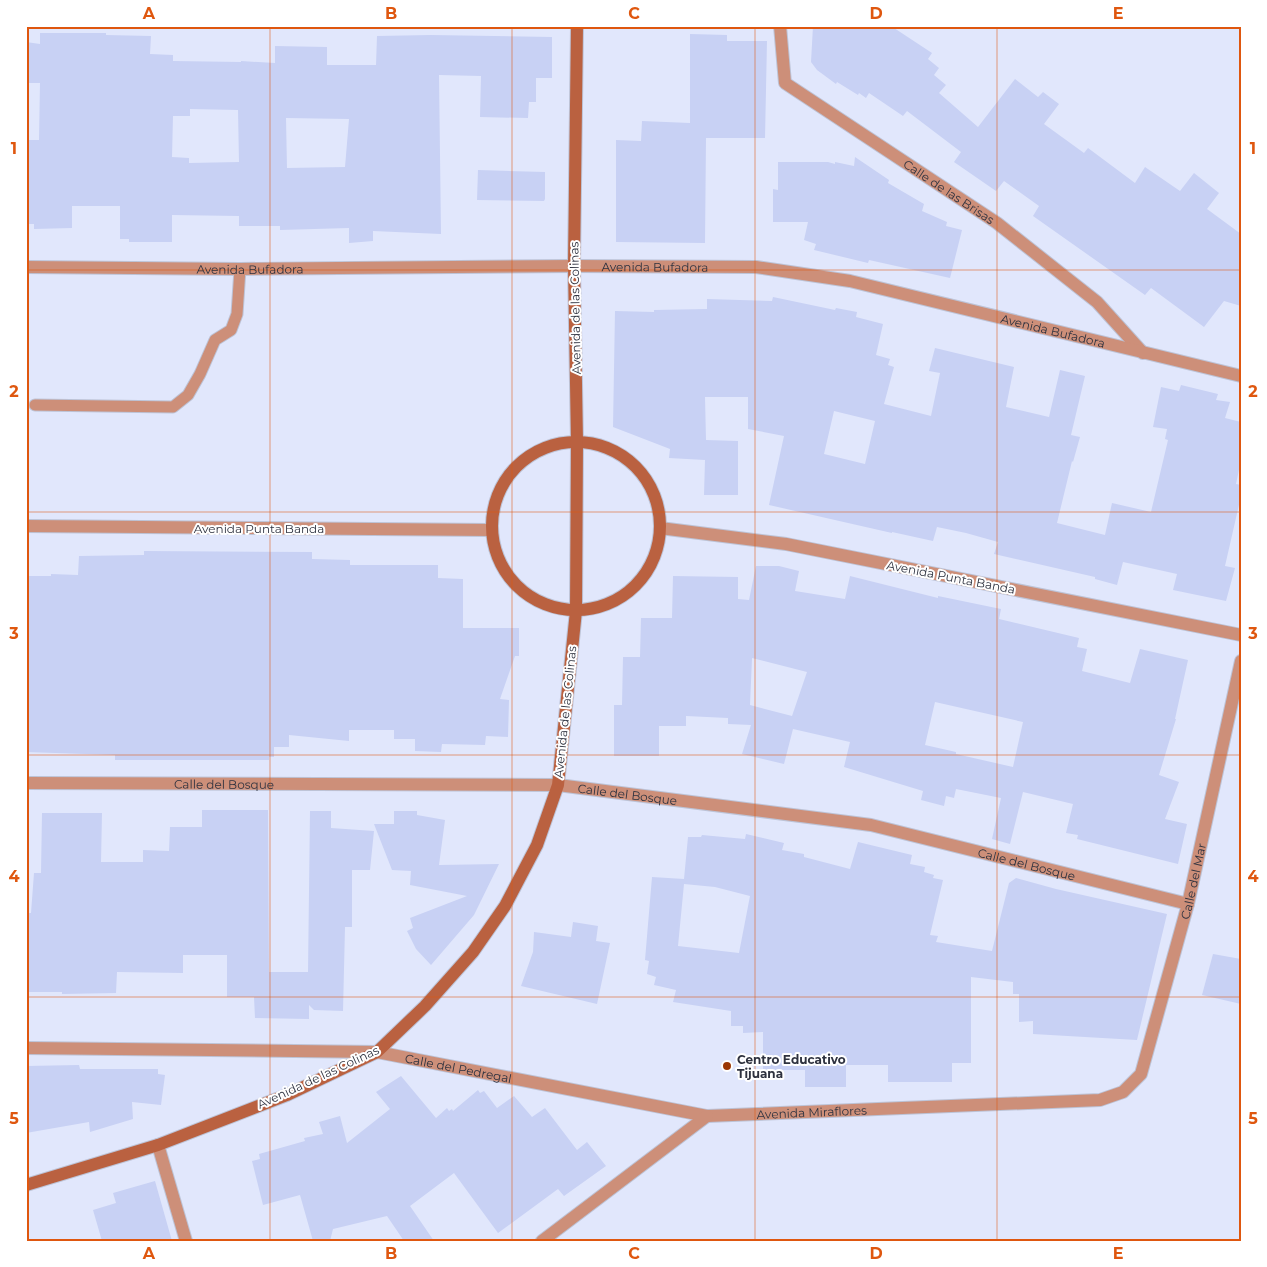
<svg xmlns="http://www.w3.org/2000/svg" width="1267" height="1267" font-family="Montserrat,sans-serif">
<rect width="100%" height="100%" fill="#e1e7fc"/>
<!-- building -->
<g fill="#c8d1f4" fill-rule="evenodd">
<polygon points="813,26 891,26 932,53 928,59 939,68 934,75 946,85 939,93 978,127 1015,79 1038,97 1043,92 1059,104 1044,124 1084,153 1088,148 1135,183 1145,167 1180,191 1194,173 1219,193 1207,209 1241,234 1241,306 1224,301 1204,327 1151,288 1145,295 1033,216 1039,206 1004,181 996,191 954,162 961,152 907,111 903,116 869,93 866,98 859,93 858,95 837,82 836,84 817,70 811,62"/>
<path d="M40 33H106V35L151 36 150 54 173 55V61L241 62V61L275 63V46L327 47V65H376L377 36 431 35 552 37V78H536V102H529L528 118 480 117 481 76 439 75 441 234 373 231V241L349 243V228L280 230V226H239V216L172 215V242H129V239H120V206H72V228L34 229V224H26V141H29V140H39L40 83H26V42L40 44ZM190 109 238 110 239 162 189 163V158L172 157 173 116H190ZM286 118 349 119 345 167 287 168Z"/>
<polygon points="690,34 727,35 727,41 767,41 765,138 706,138 705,243 616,242 616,140 641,141 642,121 690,123"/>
<polygon points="855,157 889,180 888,183 924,204 922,211 947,222 946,226 962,230 950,278 869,260 868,263 814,250 816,244 804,240 808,222 773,222 773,189 778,190 778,162 828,162 835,164 835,162 854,166"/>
<polygon points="478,170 545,172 545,199 544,201 477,200"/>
<path d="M773 297 835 310 836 308 857 312 856 317 883 324 876 355 890 359 888 365 894 367 884 404 931 416 940 373 929 371 935 348 1014 367 1006 407 1049 417 1060 370 1085 376 1071 435 1080 437 1073 462 1072 461 1057 523 1105 535 1112 503 1151 512 1168 440 1165 439 1167 429 1153 427 1161 387 1179 391 1181 385 1218 394 1216 400 1230 402 1225 418 1241 422V460L1236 484 1241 485V496L1225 566 1235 568 1226 601 1173 590 1177 574 1123 562 1117 585 1095 579V577L994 554 998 542 966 533 937 527 933 541 892 532V533L769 505 784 436 748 429V397H705L706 440 738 441V495H704L705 460 669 458 670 449 613 427 615 311 654 312V310L707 309V299L772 301ZM834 411 875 421 865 464 824 454Z"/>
<polygon points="144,551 312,552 312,559 350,560 350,565 438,565 438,578 463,579 463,628 519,628 519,656 515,656 500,699 509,700 508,737 486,736 485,745 442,744 441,752 415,751 415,739 394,739 394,730 349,730 349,741 289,735 289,747 274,747 274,757 269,757 269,760 115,760 115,755 26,752 26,576 51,576 51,574 78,575 79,556 144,555"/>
<path d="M756 566H779L799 571 795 591 845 599 850 576 938 598V596L1001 609 999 619 1079 638 1077 647 1087 649 1082 671 1130 683 1140 649 1188 660 1175 719H1176L1159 775 1179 782 1165 819 1187 824 1178 864 1077 839 1078 835 1066 833 1073 804 1023 792 1010 844 992 839 1001 798 956 789 954 798 946 796 944 806 921 800 923 791 844 767 850 742 793 729 784 764 742 754 751 725 728 724V718L686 716V726H659V756H614V705H622L623 657H640L641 618H672L673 576 738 577V599L749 600ZM752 658 807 672 792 716 750 705ZM935 702 1023 722 1013 767 956 754V752L925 745Z"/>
<polygon points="202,810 268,810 269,972 308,972 310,811 331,811 331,828 374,831 370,870 352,870 352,927 345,927 343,1011 314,1010 309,1005 309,1019 255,1018 254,997 227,997 227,955 183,955 183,973 117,972 116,993 62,994 62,992 26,992 26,913 31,913 34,873 41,873 42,813 102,813 101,862 143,862 143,850 169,851 170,827 202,827"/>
<polygon points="394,811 417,811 417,815 445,820 439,865 499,864 474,915 431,965 416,949 407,931 413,928 410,918 467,896 410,885 411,871 392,870 374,824 394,824"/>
<path d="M746 834 784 843 782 850 804 854V857L850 869 858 842 912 855 910 864 925 867 924 872 934 875 933 878 943 880 930 935 938 936 936 942 992 951 1009 883 1016 878 1056 889 1167 914 1137 1040 1033 1034V1021L1019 1022V994H1013V982L971 977V1063H952V1082H888V1065H846V1087H805V1070H763V1032L743 1033V1026H731V1011L673 1002 676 990 654 985 656 977 647 974 649 961 645 960 652 877 684 879 688 837H701L702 835 745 839ZM684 884 715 887 750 896 739 953 678 946Z"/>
<polygon points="573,922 598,926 596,941 610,943 597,1004 521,986 533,952 534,932 571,937"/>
<polygon points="1213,954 1241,959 1241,1004 1202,995"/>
<polygon points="79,1065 80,1069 158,1069 158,1074 165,1075 161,1105 132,1102 133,1119 90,1132 89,1122 26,1133 26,1066"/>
<polygon points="401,1076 436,1118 447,1108 449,1111 452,1109 453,1111 478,1090 480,1093 484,1091 497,1108 514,1096 532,1117 545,1108 577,1150 587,1142 606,1166 564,1196 558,1189 498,1233 454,1173 410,1206 434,1241 404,1241 387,1216 333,1229 330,1241 313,1241 300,1195 263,1205 252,1161 260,1159 259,1154 305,1141 304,1138 323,1134 319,1122 340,1116 347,1143 390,1109 376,1092"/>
<polygon points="155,1181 172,1241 102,1241 93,1210 116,1203 113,1193"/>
</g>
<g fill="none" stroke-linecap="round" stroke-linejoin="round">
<defs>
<polyline id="lane" points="35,405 173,407 188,395 200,374 215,340 231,330 237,314 240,269"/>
<g id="street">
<path id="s1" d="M780 26 785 83 997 223 1097 302 1143 353"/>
<path id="s2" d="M26 267 240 269 574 266 756 267 850 281 1241 376"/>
<polyline points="26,526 491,530"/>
<polyline points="660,528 786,544 1241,635"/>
<path id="s3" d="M26 783 558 785 871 825 1188 904"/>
<path id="s4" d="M26 1048 377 1052 707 1116 1100 1100 1123 1092 1141 1074 1188 904 1241 661"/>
<polyline points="158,1145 186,1241"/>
<polyline points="542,1241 707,1116"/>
</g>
<g id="secondary">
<circle cx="576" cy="526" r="84"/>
<polyline points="26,1185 158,1145 287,1095 377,1052 425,1006 473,952 505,906 537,845 558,785 576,611 577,442 574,266 577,26"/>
</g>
</defs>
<!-- lane casing -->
<use href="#lane" stroke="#bdc3d6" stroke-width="13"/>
<!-- street casing -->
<use href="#street" stroke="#bdc3d6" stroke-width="14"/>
<!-- secondary casing -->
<use href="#secondary" stroke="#bdc3d6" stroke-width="14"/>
<!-- lane -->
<use href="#lane" stroke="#cd8f79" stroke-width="11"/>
<!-- street -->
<use href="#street" stroke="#cd8f79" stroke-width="12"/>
<!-- secondary -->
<use href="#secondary" stroke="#ba6140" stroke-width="12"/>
</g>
<!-- grid -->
<path fill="none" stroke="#df570f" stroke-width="1" stroke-opacity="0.55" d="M270 26V1241M512 26V1241M755 26V1241M997 26V1241M26 270H1241M26 512H1241M26 755H1241M26 997H1241"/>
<!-- markers -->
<circle fill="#9b3704" stroke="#fff" stroke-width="2" cx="727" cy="1066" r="5"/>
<g text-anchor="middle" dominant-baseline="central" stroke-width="4" stroke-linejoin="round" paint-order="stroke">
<!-- street labels -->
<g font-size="12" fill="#2e323f" stroke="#fff">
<text stroke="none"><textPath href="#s1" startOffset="254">Calle de las Brisas</textPath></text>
<text stroke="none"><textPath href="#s2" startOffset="629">Avenida Bufadora</textPath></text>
<text stroke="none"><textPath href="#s2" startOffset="224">Avenida Bufadora</textPath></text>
<text transform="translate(575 308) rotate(-91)">Avenida de las Colinas</text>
<text stroke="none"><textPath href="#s2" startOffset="1034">Avenida Bufadora</textPath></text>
<text x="259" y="528">Avenida Punta Banda</text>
<text transform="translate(951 577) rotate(11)">Avenida Punta Banda</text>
<text transform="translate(565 712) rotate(-84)">Avenida de las Colinas</text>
<text stroke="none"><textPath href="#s3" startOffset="198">Calle del Bosque</textPath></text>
<text stroke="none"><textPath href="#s3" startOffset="602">Calle del Bosque</textPath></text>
<text stroke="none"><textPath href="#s3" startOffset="1008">Calle del Bosque</textPath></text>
<text stroke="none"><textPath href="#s4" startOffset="1330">Calle del Mar</textPath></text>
<text stroke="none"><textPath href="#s4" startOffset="434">Calle del Pedregal</textPath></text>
<text transform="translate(318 1077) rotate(-25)">Avenida de las Colinas</text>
<text stroke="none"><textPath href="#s4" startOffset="792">Avenida Miraflores</textPath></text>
</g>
<!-- poi labels -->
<g font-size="12" font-weight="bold" fill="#2e323f" stroke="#fff" text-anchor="start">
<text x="737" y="1059">Centro Educativo<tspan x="737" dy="14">Tijuana</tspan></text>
</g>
</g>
<!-- border -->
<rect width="1267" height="1267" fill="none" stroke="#ffffff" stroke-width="55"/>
<rect x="28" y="28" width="1212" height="1212" fill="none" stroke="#df570f" stroke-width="2"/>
<g font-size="16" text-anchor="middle" font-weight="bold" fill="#df570f">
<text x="149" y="19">A</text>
<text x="391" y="19">B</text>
<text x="634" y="19">C</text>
<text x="876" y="19">D</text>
<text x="1118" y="19">E</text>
<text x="14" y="154">1</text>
<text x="1253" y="154">1</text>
<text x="14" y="397">2</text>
<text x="1253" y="397">2</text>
<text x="14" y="639">3</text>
<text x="1253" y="639">3</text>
<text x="14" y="882">4</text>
<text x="1253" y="882">4</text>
<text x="14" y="1124">5</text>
<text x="1253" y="1124">5</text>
<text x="149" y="1259">A</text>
<text x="391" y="1259">B</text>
<text x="634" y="1259">C</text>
<text x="876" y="1259">D</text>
<text x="1118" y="1259">E</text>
</g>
</svg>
